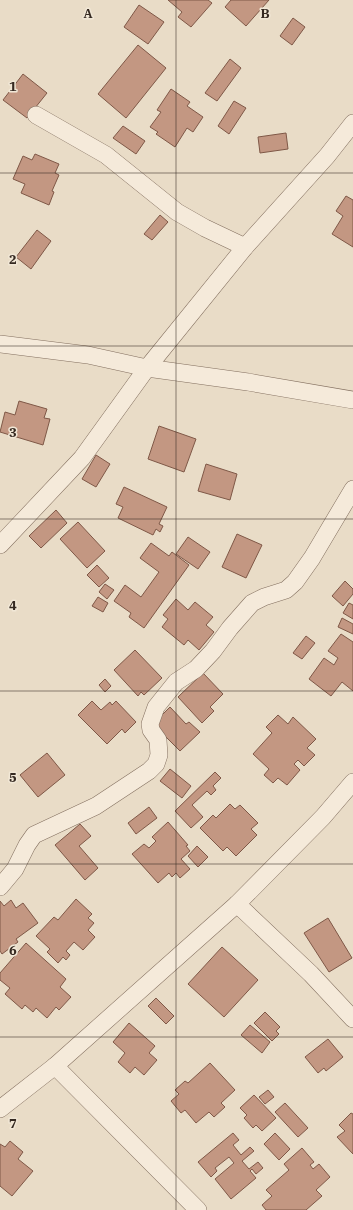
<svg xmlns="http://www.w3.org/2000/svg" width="353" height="1210" font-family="'IBM Plex Serif',serif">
<rect width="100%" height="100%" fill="#e9dcc7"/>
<!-- building -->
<g fill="#c39782" stroke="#7f5847">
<polygon points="168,0 208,0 212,3 191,27 178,17 182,12"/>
<polygon points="231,0 269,0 246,26 225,7"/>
<polygon points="139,5 164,22 148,44 124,27"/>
<polygon points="293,18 305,27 292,45 280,36"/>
<polygon points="138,45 166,68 126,118 98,94"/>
<polygon points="230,59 241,68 217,101 205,93"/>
<polygon points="23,74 47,93 27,118 3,100"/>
<polygon points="171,89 190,102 187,106 203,117 193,132 187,128 175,147 156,134 158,132 150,127 161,112 157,110"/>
<polygon points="234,101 246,108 229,134 218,126"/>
<polygon points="123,126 145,141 136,154 113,138"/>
<polygon points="286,133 288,149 260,153 258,137"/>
<polygon points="35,154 59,164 55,173 59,175 52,191 54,192 49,205 21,193 25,184 13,179 23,156 32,160"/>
<polygon points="346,196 353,200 353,247 332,234 343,216 336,211"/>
<polygon points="160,215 168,222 152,240 144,234"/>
<polygon points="37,230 51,241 31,269 16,257"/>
<polygon points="19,401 47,409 44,418 50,419 43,445 0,432 5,412 15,415"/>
<polygon points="159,426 196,439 184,472 148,459"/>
<polygon points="96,455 110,464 96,487 82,479"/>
<polygon points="206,464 237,474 230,500 198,491"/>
<polygon points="124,487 167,507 159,524 163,526 160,532 156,529 153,535 118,518 123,507 116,504"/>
<polygon points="56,510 67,523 41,548 29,536"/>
<polygon points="78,522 105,551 87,568 60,539"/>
<polygon points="237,534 262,545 246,578 222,567"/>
<polygon points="188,537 210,552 198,569 176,554"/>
<polygon points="151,543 169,556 172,552 189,565 144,628 129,617 131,613 114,601 125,585 141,597 159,572 140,558"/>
<polygon points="97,565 109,578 99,587 87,575"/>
<polygon points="345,581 353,589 353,594 343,606 332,596"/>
<polygon points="105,584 114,590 107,599 99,592"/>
<polygon points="98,597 108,603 103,612 92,606"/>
<polygon points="176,599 188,610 195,602 213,617 206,625 214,632 199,650 188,640 184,645 162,627 168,619 163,615"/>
<polygon points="349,603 353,605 353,619 343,613"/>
<polygon points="342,618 353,624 353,634 338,627"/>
<polygon points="341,634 353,642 353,691 342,682 331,696 309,679 324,658 334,665 338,658 328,651"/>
<polygon points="306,636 315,643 302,659 293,653"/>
<polygon points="135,650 162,678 144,695 141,692 138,696 114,670"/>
<polygon points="203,673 223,694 210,707 214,711 202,723 178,697"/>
<polygon points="105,679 111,686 105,692 99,685"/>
<polygon points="92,701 101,710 110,702 112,705 116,701 136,722 125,733 122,729 107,744 78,715"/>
<polygon points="170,707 186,724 189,722 200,732 180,751 153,724"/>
<polygon points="278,715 288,724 293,717 316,739 307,748 315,755 304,766 298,760 294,764 300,770 287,785 278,778 273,783 264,775 269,769 253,754 272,733 266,727"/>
<polygon points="47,753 65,775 38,797 20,775"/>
<polygon points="170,769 191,786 182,798 160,781"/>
<polygon points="215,772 221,778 213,786 216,790 211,795 207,791 192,805 203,817 191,828 175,811"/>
<polygon points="230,804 235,809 240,805 258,823 251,829 257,835 236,856 227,847 223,851 200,828 213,815 216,818"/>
<polygon points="149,807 157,818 136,834 128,823"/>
<polygon points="168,822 188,845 186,846 190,851 181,859 190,869 180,878 176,873 172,877 169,873 158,883 132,854 144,844 149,848 156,841 152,837"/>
<polygon points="80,824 91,836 79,846 98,868 85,880 55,845"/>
<polygon points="197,846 208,857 198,867 188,856"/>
<polygon points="76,899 92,914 88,918 94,923 88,930 95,937 83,950 74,942 66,951 70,955 66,960 63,957 58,963 47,952 50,949 36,936 54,917 58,920"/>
<polygon points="11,900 16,908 23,903 38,923 16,939 18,942 2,954 0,951 0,901 4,906"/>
<polygon points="328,918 352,958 329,972 304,933"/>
<polygon points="26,943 66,979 60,987 71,997 59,1010 56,1007 47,1018 36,1008 33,1012 25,1005 22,1009 5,994 10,988 0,980 0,973"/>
<polygon points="222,947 258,980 224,1017 188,984"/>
<polygon points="156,998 174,1016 166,1024 148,1006"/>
<polygon points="265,1012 280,1027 276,1031 279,1034 272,1041 254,1023"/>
<polygon points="129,1023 155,1046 149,1053 157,1060 144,1075 135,1067 130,1073 118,1062 125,1053 113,1042"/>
<polygon points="250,1025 270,1042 262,1053 241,1035"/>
<polygon points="328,1039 343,1057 326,1071 324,1068 318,1073 305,1057"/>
<polygon points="210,1063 235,1090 221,1103 225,1107 214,1117 209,1112 196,1123 185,1110 181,1113 171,1101 179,1094 175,1090 185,1081 188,1083"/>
<polygon points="268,1090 274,1097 265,1104 259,1097"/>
<polygon points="254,1095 276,1118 262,1131 256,1125 253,1128 244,1118 247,1115 240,1108"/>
<polygon points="285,1103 308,1128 298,1137 275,1112"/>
<polygon points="351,1113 353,1114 353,1154 337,1137 345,1131 339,1125"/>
<polygon points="233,1133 239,1140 233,1145 241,1155 250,1147 254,1151 242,1161 249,1169 258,1162 263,1168 256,1174 252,1169 250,1171 256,1178 231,1199 215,1179 234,1163 229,1157 215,1168 217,1171 211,1177 198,1162"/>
<polygon points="275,1133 290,1149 279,1160 264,1144"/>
<polygon points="10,1141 23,1152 18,1159 33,1171 12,1196 0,1186 0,1144 5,1147"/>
<polygon points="302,1148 314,1162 310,1165 313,1169 319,1164 330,1177 316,1190 322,1196 306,1210 266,1210 262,1205 272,1196 266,1190 289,1170 284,1164"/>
</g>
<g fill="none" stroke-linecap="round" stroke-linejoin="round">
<defs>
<g id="street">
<polyline points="36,115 106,155 177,212 205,228 245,247"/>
<polyline points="0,344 88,355 147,368 248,382 353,400"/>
<polyline points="0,545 82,458 147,368 245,247 327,156 353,123"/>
<polyline points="0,887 15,869 27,845 34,835 96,806 149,771 156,764 159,755 158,740 151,730 150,724 156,707 176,682 196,669 213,651 230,628 252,603 264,597 286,590 295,582 312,558 353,489"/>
<polyline points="237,904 311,974 353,1019"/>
<polyline points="55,1066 198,1210"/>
<polyline points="0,1109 55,1066 237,904 323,817 353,782"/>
</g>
</defs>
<!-- street casing -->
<use href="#street" stroke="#836f5f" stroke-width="18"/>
<!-- street -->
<use href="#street" stroke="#f5eada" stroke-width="17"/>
</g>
<!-- grid -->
<path fill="none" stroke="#352921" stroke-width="1" stroke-opacity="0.55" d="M176 0V1210M0 173H353M0 346H353M0 519H353M0 691H353M0 864H353M0 1037H353"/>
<g font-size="13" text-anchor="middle" font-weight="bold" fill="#352921" stroke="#f1e7d6" stroke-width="3" stroke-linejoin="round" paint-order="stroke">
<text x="88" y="18">A</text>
<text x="265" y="18">B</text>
<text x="13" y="91">1</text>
<text x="13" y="264">2</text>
<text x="13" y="437">3</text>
<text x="13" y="610">4</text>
<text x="13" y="782">5</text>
<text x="13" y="955">6</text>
<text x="13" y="1128">7</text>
</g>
</svg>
